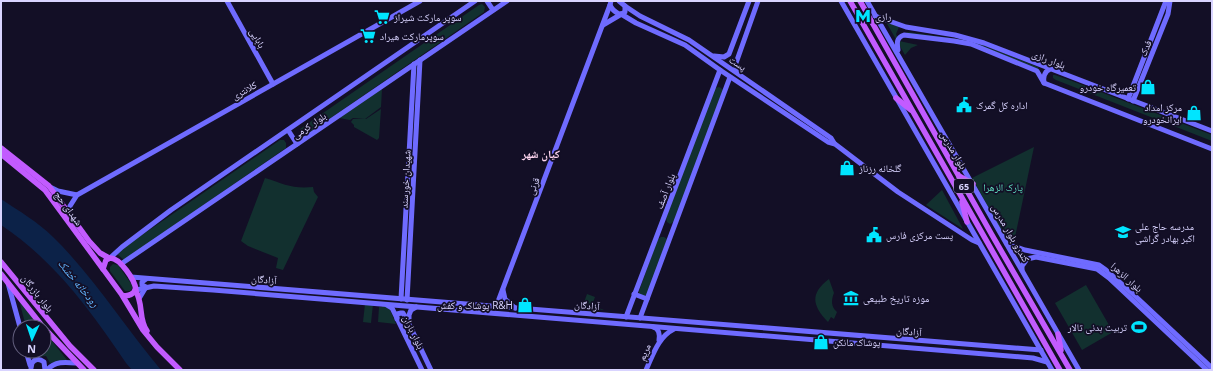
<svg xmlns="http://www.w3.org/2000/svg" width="1213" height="371" font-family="'Open Sans','Noto Naskh Arabic',sans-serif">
<rect width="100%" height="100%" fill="#130f26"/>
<!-- green -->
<g fill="#12302f">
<polygon points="482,4 485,7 484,12 306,135 302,135 300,133 300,129 479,5"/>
<polygon points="886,22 899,27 896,34 899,41 918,45 911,48 905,55"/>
<polygon points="908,32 972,41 1038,67 1039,70 972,45 907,37 906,33"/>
<polygon points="1053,75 1055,75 1072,81 1212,135 1212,141 1056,80 1053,78"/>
<polygon points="719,87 721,88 723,90 675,221 670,224 667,222 666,218 715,88"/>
<polygon points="382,89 381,107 365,119 353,118 350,120 339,118"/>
<polygon points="381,109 379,138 377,140 354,127 354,125 351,122 353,119 366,119"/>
<polygon points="280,140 284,140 286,143 286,148 124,260 116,253"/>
<polygon points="1034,147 1014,242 1006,239 972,178"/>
<path d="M265 178C284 184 292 189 313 187L314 192 318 197 283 270 276 268 278 258 248 246 241 241Z"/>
<polygon points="942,190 963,229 926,205"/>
<polygon points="661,237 664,237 667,239 648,293 645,297 639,295 639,291 656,244 658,239"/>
<polygon points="113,264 118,265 132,285 132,289 130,291 125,291 110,271 110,267"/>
<path d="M829 279 834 293C831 300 831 307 837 312L834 319 831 317 828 322C813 306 809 294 829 279Z"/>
<polygon points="1086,285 1113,332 1082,350 1055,303"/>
<polygon points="587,294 595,297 592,305 604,310 582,308"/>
<polygon points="19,300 41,327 26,327"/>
<polygon points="365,304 373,304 371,323 363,322"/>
<polygon points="382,305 388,305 396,324 378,322 379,307 382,307"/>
<polygon points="44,331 67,360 50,363 46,356 34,357 32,351 44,351"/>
</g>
<!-- water -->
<path fill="#0c2248" d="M1 199C19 211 38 222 53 237 94 277 124 326 161 370H132L126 363C91 311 54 260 1 225Z"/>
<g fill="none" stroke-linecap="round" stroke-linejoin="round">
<!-- secondary -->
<g stroke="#6f6bff" stroke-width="5">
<polyline points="227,1 273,84"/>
<polyline points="487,1 493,10"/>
<path d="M611 1 610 5C612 10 615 12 619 14"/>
<polyline points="841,1 1052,370"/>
<polyline points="867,1 1079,370"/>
<polyline points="625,6 640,16 689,40 831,138 834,143"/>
<polyline points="621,14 636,23 685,45 720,70 828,142 835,144 898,192 972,240 979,243"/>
<polyline points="875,16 906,27 955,35 984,43 1212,131"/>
<polyline points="603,25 625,12 625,6 619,1"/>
<path d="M898 50C897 43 896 38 904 35L954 41 971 44 1037 71 1044 83 1212 149"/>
<polyline points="714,56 724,57 729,54 749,1"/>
<polyline points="739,74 736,68 736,63 758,1"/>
<path d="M1044 83C1043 77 1044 72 1050 69"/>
<polyline points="1128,99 1166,1"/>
<polyline points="1133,101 1168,14 1170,1"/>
<polyline points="288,130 297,144"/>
<polyline points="50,187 58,191 77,195"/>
<polyline points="69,213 70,206 77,195 420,1"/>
<polyline points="1007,244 1025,250 1099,265 1106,270 1133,294 1212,368"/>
<polyline points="1023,250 1020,253 1021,256 1027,259"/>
<polyline points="110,258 122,247 171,210 475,1"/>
<polyline points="121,264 507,1"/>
<polyline points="1022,270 1022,266 1027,259 1036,257 1097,269 1109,278 1207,370"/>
<polyline points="131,277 1041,350"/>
<polyline points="8,283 20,327"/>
<polyline points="136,290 154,286 213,290 1033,358 1047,362"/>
<polyline points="503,290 505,299 515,308"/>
<polyline points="634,294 647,299"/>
<polyline points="140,297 146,287 142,285 142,282 146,279"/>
<polyline points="401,299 414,64"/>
<polyline points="407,300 420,60"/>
<polyline points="387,305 392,308 422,370"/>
<polyline points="416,307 411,310 409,315 409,324 431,370"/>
<polyline points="496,307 610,5"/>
<polyline points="626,317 720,70"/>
<polyline points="640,318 730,77"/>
<polyline points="397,319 397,314 401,313 403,313 409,323"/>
<path d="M653 327C659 328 660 335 659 340"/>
<polyline points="26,351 30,365"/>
<path d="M31 368 32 363C35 359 39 358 44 362L45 370"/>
<path d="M47 370C55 361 65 362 76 363"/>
<path d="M646 370C653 355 658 337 674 329"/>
</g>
<!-- primary -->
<g stroke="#c25bff" stroke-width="5.5">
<polyline points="850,1 1060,370"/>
<polyline points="860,1 992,235 1070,370"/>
<polyline points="896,98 911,110"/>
<polyline points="1,148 49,186 89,241 100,253 109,258"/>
<polyline points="1,154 45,190 103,269"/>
<polyline points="959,176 973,184"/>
<polyline points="962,202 967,222"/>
<polyline points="1,262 70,346 94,370"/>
<polyline points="1,274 43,327"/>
<path d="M135 290C144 303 138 319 147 331"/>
<path d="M122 295C128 297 132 295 136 290 135 280 120 258 110 258L106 260 103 269 122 295 143 330 157 347 180 370"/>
<polyline points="44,328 84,370"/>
<polyline points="1058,334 1061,350"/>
</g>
</g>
<!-- icons -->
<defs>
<symbol id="metro-bare" viewBox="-9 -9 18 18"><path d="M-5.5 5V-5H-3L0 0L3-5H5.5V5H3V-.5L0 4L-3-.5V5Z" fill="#00e5ff" stroke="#130f26" stroke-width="2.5" paint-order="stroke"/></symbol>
<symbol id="supermarket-bare" viewBox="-9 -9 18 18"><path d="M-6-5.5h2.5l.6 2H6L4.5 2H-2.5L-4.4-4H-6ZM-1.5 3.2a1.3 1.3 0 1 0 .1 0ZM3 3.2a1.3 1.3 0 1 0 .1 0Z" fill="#00e5ff" stroke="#130f26" stroke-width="2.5" paint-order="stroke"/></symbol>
<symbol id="shop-bare" viewBox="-9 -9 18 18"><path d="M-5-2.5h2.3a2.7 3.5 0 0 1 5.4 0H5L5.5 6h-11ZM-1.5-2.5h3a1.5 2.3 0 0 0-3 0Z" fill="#00e5ff" stroke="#130f26" stroke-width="2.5" paint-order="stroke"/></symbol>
<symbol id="civic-bare" viewBox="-9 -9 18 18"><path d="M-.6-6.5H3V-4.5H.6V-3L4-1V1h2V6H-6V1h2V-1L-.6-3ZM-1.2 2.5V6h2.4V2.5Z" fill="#00e5ff" stroke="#130f26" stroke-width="2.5" paint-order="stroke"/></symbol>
<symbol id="school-bare" viewBox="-9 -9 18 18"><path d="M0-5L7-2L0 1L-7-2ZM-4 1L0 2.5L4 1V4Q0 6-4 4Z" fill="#00e5ff" stroke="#130f26" stroke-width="2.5" paint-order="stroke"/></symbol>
<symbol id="museum-bare" viewBox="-9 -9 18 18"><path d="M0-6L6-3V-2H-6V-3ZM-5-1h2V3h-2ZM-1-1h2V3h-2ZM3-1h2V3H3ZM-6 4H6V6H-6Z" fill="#00e5ff" stroke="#130f26" stroke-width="2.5" paint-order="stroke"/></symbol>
<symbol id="stadium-bare" viewBox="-9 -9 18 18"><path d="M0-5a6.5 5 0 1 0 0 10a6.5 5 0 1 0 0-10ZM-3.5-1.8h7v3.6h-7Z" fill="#00e5ff" stroke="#130f26" stroke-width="2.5" paint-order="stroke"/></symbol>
</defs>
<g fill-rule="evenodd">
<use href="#metro-bare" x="852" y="5" width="22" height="22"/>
<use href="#supermarket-bare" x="371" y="6" width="22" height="22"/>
<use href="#supermarket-bare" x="357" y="25" width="22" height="22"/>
<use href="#shop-bare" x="1137" y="76" width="22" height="22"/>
<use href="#civic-bare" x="953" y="94" width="22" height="22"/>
<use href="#shop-bare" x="1183" y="102" width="22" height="22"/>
<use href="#shop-bare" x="836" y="157" width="22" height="22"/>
<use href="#school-bare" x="1112" y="221" width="22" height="22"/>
<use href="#civic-bare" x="863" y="224" width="22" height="22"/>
<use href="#museum-bare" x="840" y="287" width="22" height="22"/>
<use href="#shop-bare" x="514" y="294" width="22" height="22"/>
<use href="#stadium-bare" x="1128" y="316" width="22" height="22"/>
<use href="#shop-bare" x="810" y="331" width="22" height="22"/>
</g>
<g text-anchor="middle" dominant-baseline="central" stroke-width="3.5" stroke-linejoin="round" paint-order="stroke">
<!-- shield labels -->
<rect fill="#130f26" stroke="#9e99be" stroke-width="1" x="954" y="179" width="20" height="14" rx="3"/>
<g font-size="9" font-weight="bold" fill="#d9d4ff">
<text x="964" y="186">65</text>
</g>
<!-- poi labels -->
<g font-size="10" fill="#d9d4ff" stroke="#130f26" text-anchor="start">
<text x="875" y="16">رازی</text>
<text x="394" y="17">سوپر مارکت شیراز</text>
<text x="380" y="36">سوپرمارکت هیراد</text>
<text x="1136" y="87" text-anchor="end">تعمیرگاه خودرو</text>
<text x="976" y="105">اداره کل گمرک</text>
<text x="1182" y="107" text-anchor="end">مرکز امداد<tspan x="1182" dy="12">ایرانخودرو</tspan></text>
<text x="859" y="168">گلخانه رزناز</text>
<text x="1135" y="226">مدرسه حاج علی<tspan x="1135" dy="12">اکبر بهادر گراشی</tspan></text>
<text x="886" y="235">پست مرکزی فارس</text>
<text x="863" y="298">موزه تاریخ طبیعی</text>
<text x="513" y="305" text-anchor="end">پوشاک و کفش R&amp;H</text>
<text x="1127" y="327" text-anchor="end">تربیت بدنی تالار</text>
<text x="833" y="342">پوشاک مانکن</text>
</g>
<!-- street labels -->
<g font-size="10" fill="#d9d4ff" stroke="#130f26">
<text transform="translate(258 38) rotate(60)">بابایی</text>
<text transform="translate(1145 48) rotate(-68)">فدک</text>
<text transform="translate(1049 59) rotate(21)">بلوار رازی</text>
<text transform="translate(738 63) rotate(33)">پست</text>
<text transform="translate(244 90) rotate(-29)">کلانتری</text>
<text transform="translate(309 125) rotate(-34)">بلوار کرمی</text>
<text transform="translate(954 150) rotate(60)">بلوار مدرس</text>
<text transform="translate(405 179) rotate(-87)">شهیدان خورسند</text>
<text transform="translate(533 186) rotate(-69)">قرنی</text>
<text transform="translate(665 191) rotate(-69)">بلوار آصف</text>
<text transform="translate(69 208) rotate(54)">شهدای حج</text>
<text transform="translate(1011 233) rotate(60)">کندرو بلوار مدرس</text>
<text transform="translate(1127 277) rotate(42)">بلوار الزهرا</text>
<text transform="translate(264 279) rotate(5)">آزادگان</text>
<text transform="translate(38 293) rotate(51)">بلوار بازرگان</text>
<text transform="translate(587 305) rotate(5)">آزادگان</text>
<text transform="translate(909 331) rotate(5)">آزادگان</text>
<text transform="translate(414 332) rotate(64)">بلوار باران</text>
<text transform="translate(644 352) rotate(-66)">مریم</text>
</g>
<!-- park labels -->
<g font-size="10" fill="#5fe0c0" stroke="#130f26">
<text x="1003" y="187">پارک الزهرا</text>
</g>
<!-- neighbourhood labels -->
<g font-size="11" font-weight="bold" fill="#ffd6f0" stroke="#130f26">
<text x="541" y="153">کیان شهر</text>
</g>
<!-- water labels -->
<g font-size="11" font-style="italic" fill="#62b6ff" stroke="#130f26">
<text transform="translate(79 283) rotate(51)">رودخانه خشک</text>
</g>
</g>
<!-- border -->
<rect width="1213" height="371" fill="none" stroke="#d9d4ff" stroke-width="4"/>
<!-- north arrow -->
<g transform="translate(32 339) rotate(183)"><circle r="19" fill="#130f26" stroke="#625e7d"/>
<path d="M0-3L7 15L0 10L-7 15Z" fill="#00e5ff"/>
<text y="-6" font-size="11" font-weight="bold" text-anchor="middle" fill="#d9d4ff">N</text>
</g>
</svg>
